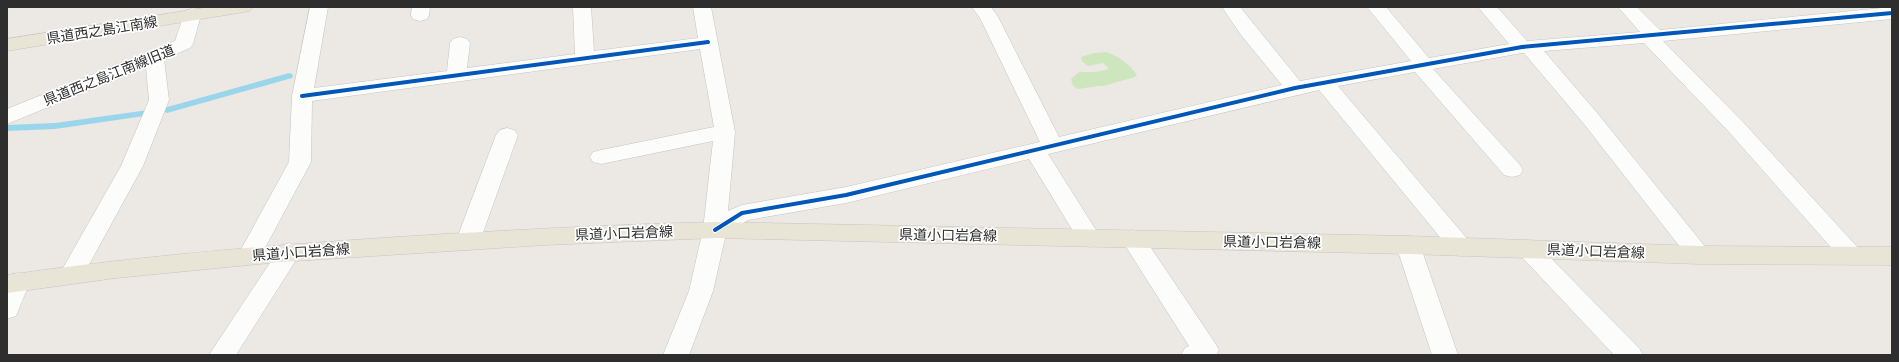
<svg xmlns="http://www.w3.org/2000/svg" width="1899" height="362" font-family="Cabin,'Noto Sans JP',sans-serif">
<rect width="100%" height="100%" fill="#ece8e4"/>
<!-- green -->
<path fill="#cee6be" d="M1106 52C1120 57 1128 63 1137 75L1135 77 1103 86H1098L1078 89 1073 86 1071 79 1079 72H1096L1109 69 1103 63 1088 66 1082 61 1081 57 1094 53Z"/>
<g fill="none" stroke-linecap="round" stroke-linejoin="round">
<!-- stream -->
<g fill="#99d6ec" fill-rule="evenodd">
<polygon points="289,73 292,74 293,76 292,78 167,113 162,110 164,108"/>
<polygon points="148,110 153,113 151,115 55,129 7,131 7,125 55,123"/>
</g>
<defs>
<g id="minor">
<polygon points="310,7 328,7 314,88 447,71 450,43 453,39 460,37 467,39 470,43 467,68 575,54 573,7 591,7 594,51 698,38 693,7 711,7 735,132 728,211 742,205 846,187 1040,142 980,18 972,7 991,7 998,17 1059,137 1282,85 1241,35 1222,7 1240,7 1300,81 1411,61 1367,7 1386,7 1429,58 1509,44 1478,7 1497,7 1527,41 1640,32 1618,7 1637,7 1660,30 1892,7 1892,19 1663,41 1743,122 1860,250 1864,256 1860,262 1852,265 1844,262 1729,132 1644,43 1544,51 1598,114 1707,249 1711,255 1707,261 1699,264 1691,261 1584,124 1524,53 1522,53 1433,69 1520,165 1523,170 1520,175 1512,177 1504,175 1415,72 1338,86 1469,241 1473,247 1469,253 1461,256 1453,253 1319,90 1048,154 1101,238 1097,244 1089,247 1081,244 1029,159 846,203 748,220 726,234 713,291 689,355 663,355 689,291 703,230 713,141 601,164 593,162 590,157 593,152 601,150 714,127 700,49 312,101 311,162 258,261 250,264 242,261 238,255 289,162 292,96"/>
<polygon points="412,7 430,7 429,15 427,19 420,21 413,19 411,15"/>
<polygon points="192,9 199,11 201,15 193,44 190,48 164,59 169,100 143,166 80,281 71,284 62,281 59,275 121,166 149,100 146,67 7,124 7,109 175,41 185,11"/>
<polygon points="507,128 514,130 518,135 480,241 476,247 468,250 460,247 456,241 496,135 500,130"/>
<polygon points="1133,230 1141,233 1215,343 1219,350 1216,355 1181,355 1185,348 1189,346 1121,239 1125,233"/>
<polygon points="1408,236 1416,239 1420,245 1458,355 1432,355 1396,245 1400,239"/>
<polygon points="1528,240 1536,243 1639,348 1643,355 1614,355 1520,255 1516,249 1520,243"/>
<polygon points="289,243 297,246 301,252 236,355 209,355 281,246"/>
<polygon points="18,273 27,275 30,282 16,316 7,319 7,280 9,275"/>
</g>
<g id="major">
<polygon points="210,7 253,7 250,11 244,12 7,51 7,39"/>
<path d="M715 222 1408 236 1699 246 1892 247V265L1699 264 1408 254 715 238 546 245 280 262 116 278 7 293V275C152 254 298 243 444 234 534 229 625 224 715 222Z"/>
</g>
</defs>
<!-- minor casing -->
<use href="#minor" stroke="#c5c4c5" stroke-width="1"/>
<!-- major casing -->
<use href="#major" stroke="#c6c5c4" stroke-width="1"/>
<!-- minor -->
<use href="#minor" fill="#fcfcfb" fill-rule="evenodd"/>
<!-- major -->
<use href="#major" fill="#e8e4d6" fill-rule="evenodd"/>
<defs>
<g id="cycleway">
<polyline points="302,96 708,42"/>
<polyline points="715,230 742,213 846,195 1295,88 1522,47 1892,13"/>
</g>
</defs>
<!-- cycleway casing -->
<use href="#cycleway" stroke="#fff" stroke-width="6"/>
<!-- cycleway -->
<use href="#cycleway" stroke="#0057b8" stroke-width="4"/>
</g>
<g text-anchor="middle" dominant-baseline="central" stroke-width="3.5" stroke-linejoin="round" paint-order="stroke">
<!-- street labels -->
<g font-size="14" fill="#2e2e2e" stroke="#fff">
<text transform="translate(102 30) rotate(-9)">県道西之島江南線</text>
<text transform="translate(109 75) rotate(-22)">県道西之島江南線旧道</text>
<text transform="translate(624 233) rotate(-2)">県道小口岩倉線</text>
<text transform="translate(948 235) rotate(1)">県道小口岩倉線</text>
<text transform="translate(1272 242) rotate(1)">県道小口岩倉線</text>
<text transform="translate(1596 251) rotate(2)">県道小口岩倉線</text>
<text transform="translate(301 252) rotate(-4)">県道小口岩倉線</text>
</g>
</g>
<!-- border -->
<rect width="1899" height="362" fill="none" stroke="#2e2e2e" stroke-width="16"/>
</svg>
